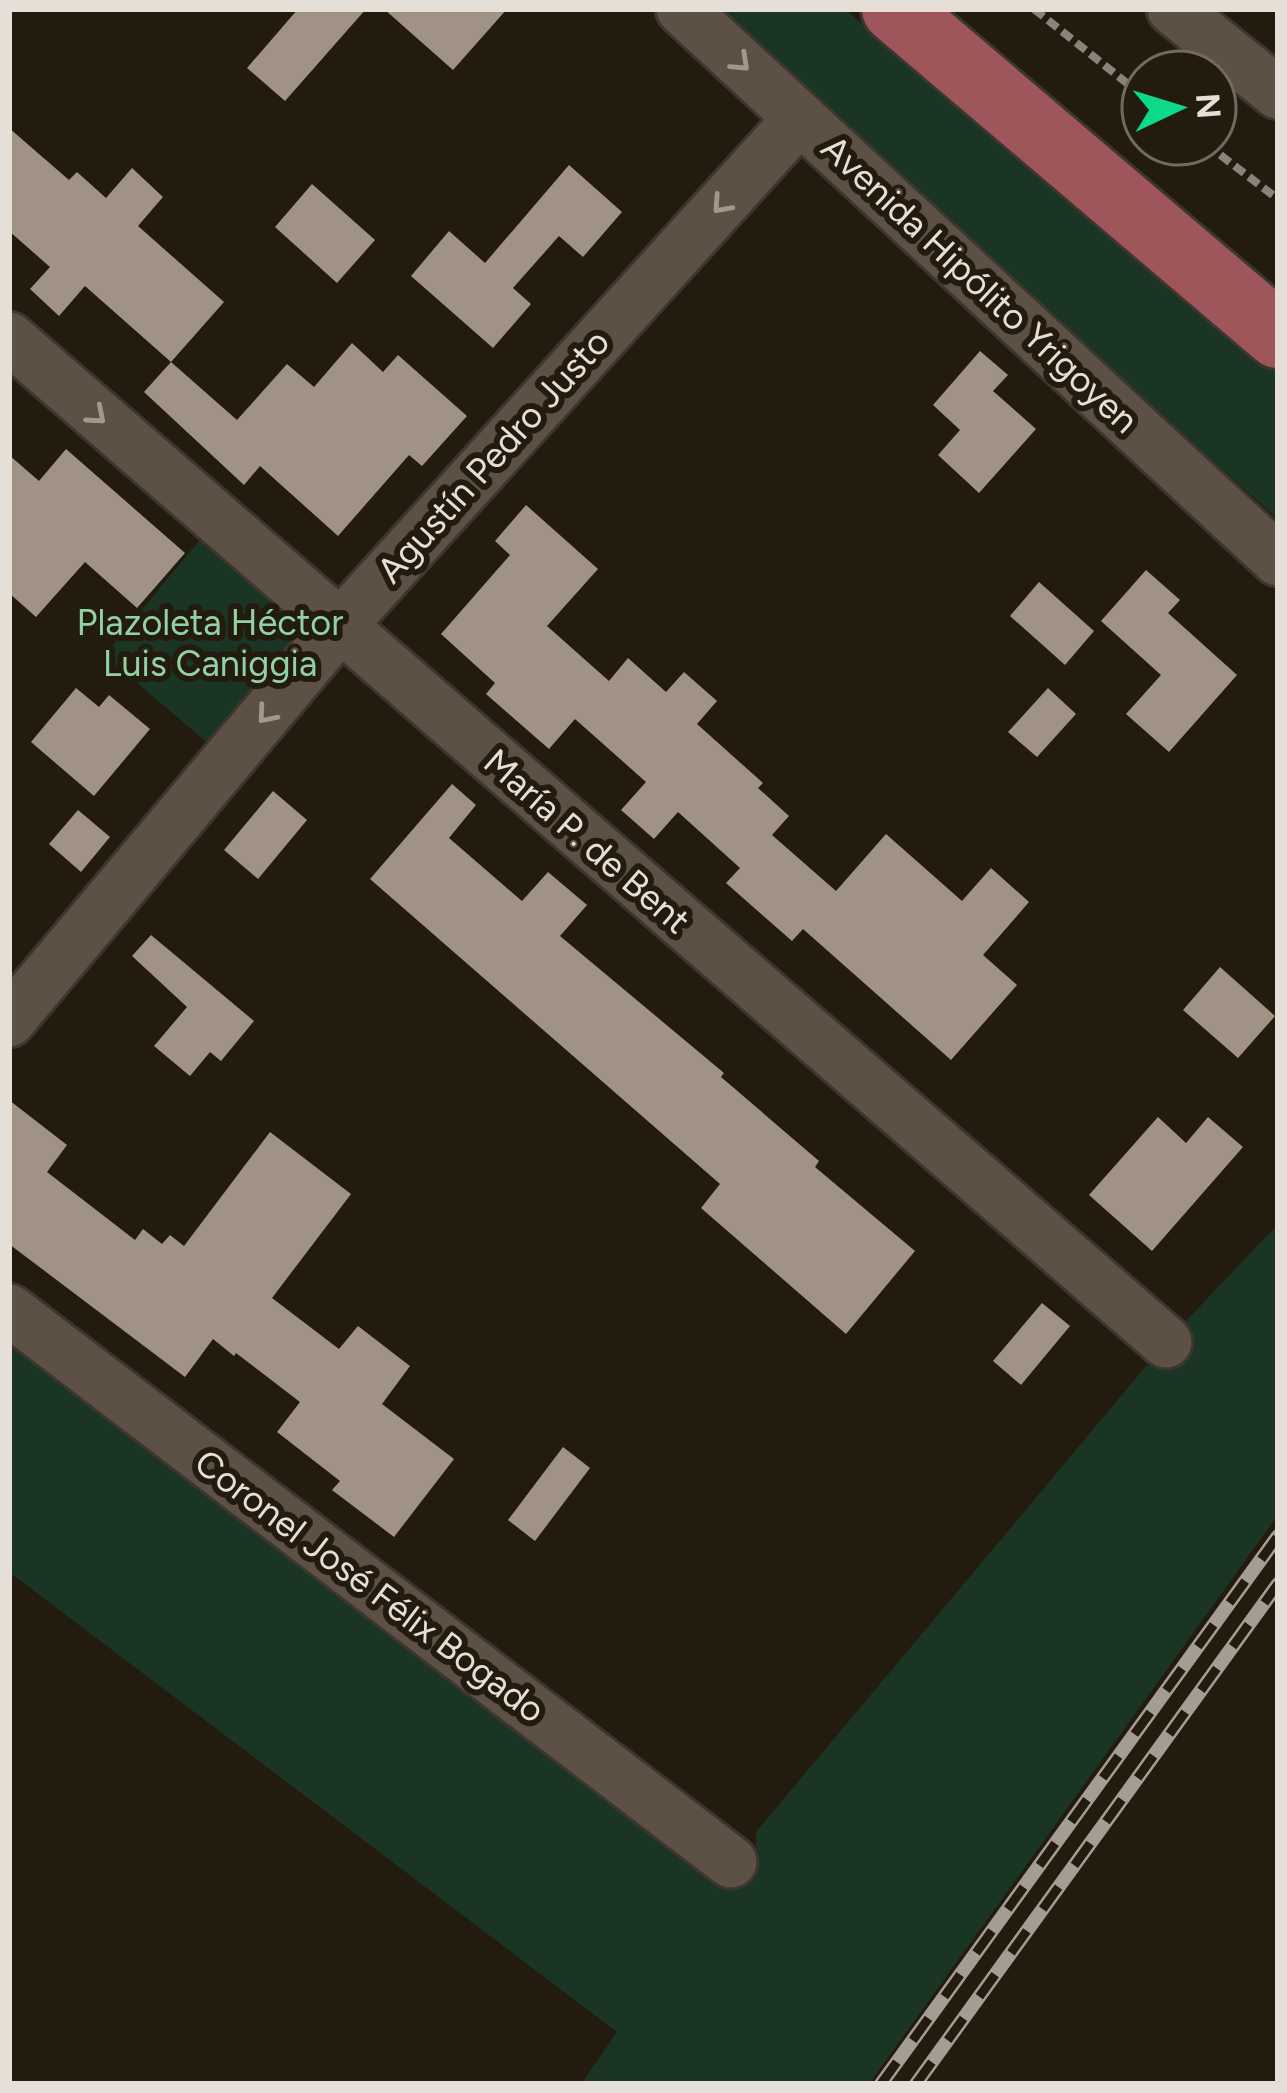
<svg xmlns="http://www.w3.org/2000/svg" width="1287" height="2093" font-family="Figtree,sans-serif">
<rect width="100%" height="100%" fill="#241b0f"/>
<!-- green -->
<g fill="#1a3523">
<polygon points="706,9 845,9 1278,373 1278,519"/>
<polygon points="204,535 317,631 217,751 104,655"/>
<polygon points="1278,1224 1278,1515 869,2084 581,2084 617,2032 9,1572 9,1340 725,1890 755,1875 756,1832 1147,1365 1173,1368 1191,1339 1185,1322"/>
</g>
<!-- building -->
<g fill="#a09385">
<polygon points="298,9 366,9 285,101 247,68"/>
<polygon points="384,9 507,9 453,70"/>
<polygon points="9,128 69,180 77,172 106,198 132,168 163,197 138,226 224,302 171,362 85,286 59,316 30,289 50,267 9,231"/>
<polygon points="569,165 622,212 583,257 559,236 513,288 531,304 493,348 411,276 449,231 485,263"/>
<polygon points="312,184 375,240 337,283 275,227"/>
<polygon points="352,343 383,372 398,355 467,416 422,466 409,455 338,536 260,466 244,485 144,392 171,362 237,420 287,364 314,387"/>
<polygon points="980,351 1008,375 993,391 1036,429 979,493 938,455 960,430 933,405"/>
<polygon points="66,449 185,553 137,608 85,562 36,617 9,593 9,455 39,481"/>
<polygon points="526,505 598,569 547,626 609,681 628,658 666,692 684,672 717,701 697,724 763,783 758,788 789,816 772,835 836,891 886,834 962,901 991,868 1029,902 983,955 1017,985 951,1060 803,929 792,941 726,883 740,868 678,812 654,839 621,810 646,782 575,719 549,749 486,694 495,683 441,634 510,555 495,541"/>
<polygon points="1146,570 1180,600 1168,613 1237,675 1169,752 1126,714 1161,675 1101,621"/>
<polygon points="1039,582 1094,631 1065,665 1010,616"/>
<polygon points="76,688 99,707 109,695 150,729 94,796 31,742"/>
<polygon points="1048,688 1076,714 1037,757 1008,732"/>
<polygon points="452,784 476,805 449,838 522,901 548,872 587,905 560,936 724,1073 721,1077 819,1161 815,1167 915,1251 846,1334 701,1208 720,1184 370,879"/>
<polygon points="273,791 307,820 258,879 224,850"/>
<polygon points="78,810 110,837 81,872 49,844"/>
<polygon points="151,935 254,1021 221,1061 210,1052 190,1076 154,1046 187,1007 132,956"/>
<polygon points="1220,967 1275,1016 1238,1058 1183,1010"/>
<polygon points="9,1100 67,1145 47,1172 135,1240 143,1229 162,1244 170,1235 184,1246 270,1132 351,1194 272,1298 339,1349 358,1326 410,1366 382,1404 454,1459 394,1537 332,1490 340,1481 277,1432 300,1402 236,1353 234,1356 213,1339 185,1377 9,1244"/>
<polygon points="1158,1117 1186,1143 1208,1117 1243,1147 1152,1251 1089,1195"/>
<polygon points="1042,1303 1070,1326 1021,1385 993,1361"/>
<polygon points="563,1447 590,1468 535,1541 508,1520"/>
</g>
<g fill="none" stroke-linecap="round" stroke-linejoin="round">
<defs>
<g id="street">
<polyline points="682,9 1278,560"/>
<polyline points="1173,9 1278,93"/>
<polyline points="9,338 1166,1342"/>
<polyline points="9,1021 339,627 800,118"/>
<polyline points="9,1310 731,1862"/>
</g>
<polyline id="primary" points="895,9 1278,335"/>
</defs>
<!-- street casing -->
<use href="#street" stroke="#3d352f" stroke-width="57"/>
<!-- primary casing -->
<use href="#primary" stroke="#3d352f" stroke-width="72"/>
<!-- path -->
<g stroke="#8b8379" stroke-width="8" stroke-dasharray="12 6" stroke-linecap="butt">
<polyline points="1034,9 1143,96"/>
<polyline points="1206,144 1278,199"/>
</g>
<!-- street -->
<use href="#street" stroke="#5c5144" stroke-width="51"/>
<!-- primary -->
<use href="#primary" stroke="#9e565b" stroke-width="66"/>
<defs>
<g id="rail">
<polyline points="881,2084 1278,1536"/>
<polyline points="916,2084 1278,1584"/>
</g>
</defs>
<!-- rail casing -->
<use href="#rail" stroke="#a49d93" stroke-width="14"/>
<!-- rail -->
<use href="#rail" stroke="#241b0f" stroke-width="9" stroke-dasharray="27" stroke-linecap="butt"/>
</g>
<!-- one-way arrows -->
<defs><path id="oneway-chevron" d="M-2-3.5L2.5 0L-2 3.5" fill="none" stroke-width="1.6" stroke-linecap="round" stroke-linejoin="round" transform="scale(3)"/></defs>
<g stroke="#a1988e">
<use href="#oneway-chevron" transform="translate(741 63) rotate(43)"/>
<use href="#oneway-chevron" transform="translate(721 205) rotate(132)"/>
<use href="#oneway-chevron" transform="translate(97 416) rotate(41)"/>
<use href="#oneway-chevron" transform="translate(266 715) rotate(130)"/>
</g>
<g text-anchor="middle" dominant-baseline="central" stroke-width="12" stroke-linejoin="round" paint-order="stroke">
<!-- street labels -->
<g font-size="36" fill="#e6dfd7" stroke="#241b0f">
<text transform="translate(980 284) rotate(43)">Avenida Hipólito Yrigoyen</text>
<text transform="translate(493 456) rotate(-48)">Agustín Pedro Justo</text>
<text transform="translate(587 841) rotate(41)">María P. de Bent</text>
<text transform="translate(370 1586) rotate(37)">Coronel José Félix Bogado</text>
</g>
<!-- park labels -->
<g font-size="36" fill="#92d1a4" stroke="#241b0f">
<text x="210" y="622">Plazoleta Héctor<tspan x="210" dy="41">Luis Caniggia</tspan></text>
</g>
</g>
<!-- border -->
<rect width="1287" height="2093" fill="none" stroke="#e6dfd7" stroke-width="24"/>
<!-- north arrow -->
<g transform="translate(1179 108) rotate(86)"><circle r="57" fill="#241b0f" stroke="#72695f" stroke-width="3"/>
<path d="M0-9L21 45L0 30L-21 45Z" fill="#0cd98a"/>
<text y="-18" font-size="33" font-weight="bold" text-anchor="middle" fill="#e6dfd7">N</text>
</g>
</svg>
